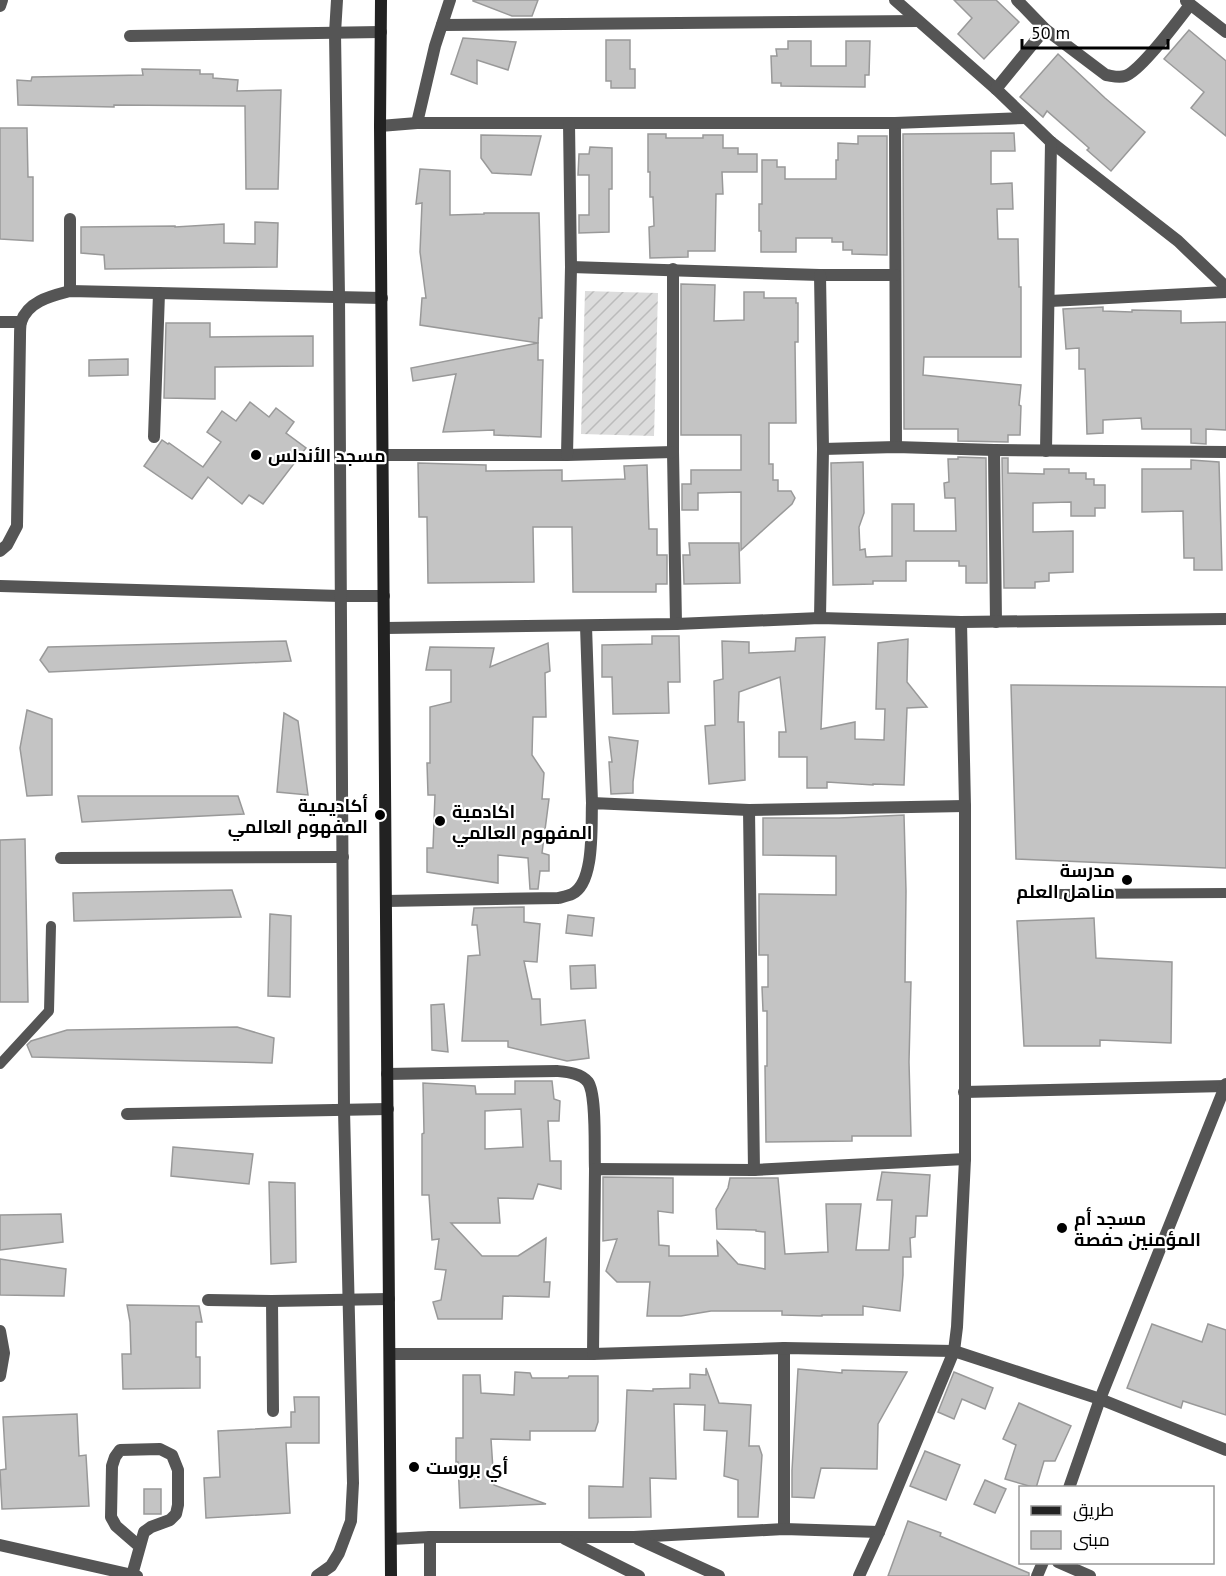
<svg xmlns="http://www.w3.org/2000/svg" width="1226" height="1576" font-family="'PT Sans',Cairo,sans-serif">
<defs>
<pattern id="garden-furrows" width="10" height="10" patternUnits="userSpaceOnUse" patternTransform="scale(1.5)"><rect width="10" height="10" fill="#dcdcdc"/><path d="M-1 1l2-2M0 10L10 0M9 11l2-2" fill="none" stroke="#bbb"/></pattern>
</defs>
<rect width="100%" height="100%" fill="#fff"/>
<!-- garden -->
<polygon fill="url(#garden-furrows)" points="585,291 658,293 654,436 581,434"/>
<!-- building -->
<g fill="#c4c4c4" stroke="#999" stroke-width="1.5" fill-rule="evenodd">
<polygon points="473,0 538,0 532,16 512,16 473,1"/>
<polygon points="954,0 996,0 1019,22 984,59 958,34 972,18"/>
<polygon points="1189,30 1226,61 1226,136 1191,108 1204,92 1164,59"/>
<polygon points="463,38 516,42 508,70 477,60 477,84 451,74"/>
<polygon points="606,40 630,40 630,69 635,69 635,88 611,88 611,81 606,81"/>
<polygon points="788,41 811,41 811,66 846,66 846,41 870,41 869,75 865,75 865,87 781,86 781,83 772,83 771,56 777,56 776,49 788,49"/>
<polygon points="1058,54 1105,98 1145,132 1111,171 1087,150 1089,148 1047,111 1043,117 1020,97"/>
<polygon points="142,69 200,70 200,74 213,74 213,78 238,80 237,91 281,90 278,189 246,189 245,106 114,105 114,107 18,105 17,80 31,81 32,77 143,75"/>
<polygon points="0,128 27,128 28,177 33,177 33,241 0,239"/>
<polygon points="1014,133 1015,151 991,151 991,184 1012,183 1013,209 997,209 998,239 1018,239 1019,287 1021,287 1021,357 924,357 923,375 1021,385 1019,405 1021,406 1020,435 1008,435 1008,442 958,441 958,429 904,429 903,134"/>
<polygon points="648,134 666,134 666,138 703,138 703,135 723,135 723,148 738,148 738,154 757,154 757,172 722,172 723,194 716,194 715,251 688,251 688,257 650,258 649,227 654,226 653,197 650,197 650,172 648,172"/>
<polygon points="481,135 541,136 531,175 492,173 481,158"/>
<polygon points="858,136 887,136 887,255 852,254 852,250 843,250 843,242 832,242 832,238 796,238 796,252 761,252 761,231 759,231 759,204 762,204 762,160 777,160 777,167 785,167 785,179 836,179 836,160 838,160 838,143 858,144"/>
<polygon points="590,147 612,148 612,189 609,189 609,232 579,233 579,215 589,215 589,175 578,175 579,154 589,154"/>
<polygon points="420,169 450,171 450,215 484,214 484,213 539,213 542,318 539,318 538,343 420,325 422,298 426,298 420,252 422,203 416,204"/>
<polygon points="255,222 278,223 277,267 105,269 104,255 81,253 81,227 175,226 175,227 224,224 224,243 255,244"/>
<polygon points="681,284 715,285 714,321 744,320 744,292 764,292 764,298 796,298 796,303 798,303 798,342 795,342 796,423 769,423 769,464 773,464 773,480 778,480 778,491 791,491 795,498 792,504 741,550 741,492 698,493 698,510 682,510 682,484 691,484 691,470 741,470 741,435 681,435"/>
<polygon points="1103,307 1103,311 1132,312 1132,310 1181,311 1181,323 1226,322 1226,430 1206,429 1206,444 1191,443 1191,429 1142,429 1141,418 1103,420 1103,433 1087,434 1085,369 1079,369 1079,348 1066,349 1063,309"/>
<polygon points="166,323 210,323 210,337 313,336 313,366 215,367 215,399 164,398"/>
<polygon points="538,343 538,360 543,360 541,437 494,435 494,430 443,432 456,374 413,381 411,368"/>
<polygon points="128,359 128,375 89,376 89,360"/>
<polygon points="250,402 269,417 276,408 294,422 286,433 306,448 263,504 249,495 242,504 208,477 192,499 144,466 162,440 168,444 169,443 203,467 221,442 207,432 222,411 236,421"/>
<polygon points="958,457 986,458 987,583 966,583 966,566 959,566 959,561 906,561 906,581 873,581 873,584 833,585 831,463 863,462 864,513 859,527 860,550 865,549 866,557 892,556 892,504 914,504 914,531 956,531 955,498 945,498 944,483 949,482 948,459 958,459"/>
<polygon points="1002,458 1008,458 1008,473 1044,474 1044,469 1069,469 1069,473 1086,473 1086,479 1094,479 1094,485 1105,485 1105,508 1095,508 1095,516 1071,516 1071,502 1033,503 1033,532 1073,531 1073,572 1049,573 1049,581 1035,582 1035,588 1004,588"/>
<polygon points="1191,460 1219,462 1222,570 1194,570 1194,558 1184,558 1183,511 1142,512 1142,469 1191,469"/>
<polygon points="418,463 486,465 486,471 562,470 562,481 625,479 624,466 647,465 649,529 657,529 657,555 667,555 667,584 656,584 656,592 573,592 572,527 533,527 534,582 428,583 427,517 419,517"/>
<polygon points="689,543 739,543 740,583 684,584 683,555 690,555"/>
<polygon points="652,636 679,636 680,682 668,682 669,713 613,714 612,677 602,677 602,645 652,644"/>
<polygon points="825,637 821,729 855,722 855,739 884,740 885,709 876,709 878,643 908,639 907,682 927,707 907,708 904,785 873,784 873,785 827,782 827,788 807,788 807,757 779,757 779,732 786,732 780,677 739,692 738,722 744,722 745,780 709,784 705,726 715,725 714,681 723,679 722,641 749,642 749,653 795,651 796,638"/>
<polygon points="286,641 291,661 49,672 40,660 48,647"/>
<polygon points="548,643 550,671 545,673 546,717 533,717 532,755 544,773 542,799 549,799 542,853 549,855 549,871 540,871 538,889 530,889 528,858 498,855 498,883 427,872 427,848 433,848 435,795 428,795 427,763 430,763 430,707 451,702 451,670 426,670 430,647 494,648 490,667"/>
<polygon points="1011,685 1226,687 1226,868 1016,859"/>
<polygon points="27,710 52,719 52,795 27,796 20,748"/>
<polygon points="284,713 298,721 308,795 277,792"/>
<polygon points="609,737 638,741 633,782 633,793 611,794 609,762 612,762"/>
<polygon points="78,796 238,796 244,814 82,822"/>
<polygon points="904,815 906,891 905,982 911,982 909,1062 911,1136 852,1136 852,1141 766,1142 765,1066 767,1066 767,1011 763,1011 762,987 768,987 768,955 759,955 759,894 836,895 836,856 763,855 763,818 839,818"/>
<polygon points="25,839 28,1002 0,1002 0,840"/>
<polygon points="232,890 241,917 74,921 73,893"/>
<polygon points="524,907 524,922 540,924 537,962 524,961 532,999 540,999 541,1025 585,1020 589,1058 567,1061 508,1047 508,1041 462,1041 468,956 480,955 477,925 472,925 474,908"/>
<polygon points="270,914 291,916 290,997 268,996"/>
<polygon points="568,915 594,918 592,936 566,933"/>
<polygon points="1094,918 1096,958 1172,962 1171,1043 1100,1040 1100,1046 1024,1046 1017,921"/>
<polygon points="595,965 596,988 571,989 570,966"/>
<polygon points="444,1004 448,1052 432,1050 431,1005"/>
<polygon points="237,1027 274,1038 272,1063 32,1057 27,1045 31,1041 67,1030"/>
<path d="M515 1081H552L554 1099 560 1101 559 1121H548L550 1161H561V1189L538 1184 533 1199 498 1198 500 1223H451L482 1256H518L546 1238 544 1282H550L549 1297 503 1296 502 1319H438L433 1302 441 1300 446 1270 435 1269 439 1239 432 1240 429 1195H422V1134L424 1133 423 1083 475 1086 476 1094H515ZM521 1109 523 1147 485 1149V1111Z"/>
<polygon points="173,1147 253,1154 249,1184 171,1176"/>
<polygon points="882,1172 930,1175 927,1216 916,1216 915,1237 910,1238 911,1257 903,1257 903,1275 900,1311 863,1306 863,1315 822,1315 822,1316 782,1315 782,1311 711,1311 681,1316 647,1316 650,1282 617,1282 606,1271 617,1239 603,1241 603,1177 673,1178 673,1213 658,1211 659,1245 669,1246 669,1256 718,1256 717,1241 738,1264 765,1269 765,1232 756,1231 756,1230 717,1229 716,1209 728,1188 730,1178 778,1178 785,1254 828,1252 826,1204 861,1204 856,1250 889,1250 892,1200 877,1200"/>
<polygon points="269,1182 295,1183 296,1262 271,1264"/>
<polygon points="61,1214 63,1242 0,1250 0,1215"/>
<polygon points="0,1259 66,1269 64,1296 0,1295"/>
<polygon points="127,1305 199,1306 202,1322 196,1322 196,1357 200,1357 200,1388 123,1389 122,1354 131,1354 130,1322"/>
<polygon points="1152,1324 1202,1342 1208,1324 1226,1330 1226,1415 1183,1401 1181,1408 1127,1388"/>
<polygon points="706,1368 719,1403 751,1405 749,1446 759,1446 762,1455 758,1517 738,1517 738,1480 724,1476 727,1431 704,1430 705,1405 674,1404 676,1479 650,1478 651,1517 589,1518 589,1486 623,1487 627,1390 653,1391 653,1389 690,1388 690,1374 706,1375"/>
<polygon points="798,1369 842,1373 842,1370 907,1372 878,1424 877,1469 821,1468 814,1498 792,1497 792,1470"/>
<polygon points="515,1372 530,1373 532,1378 568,1378 569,1376 598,1376 598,1422 595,1431 530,1431 530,1440 491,1439 494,1485 546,1504 460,1508 458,1462 456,1462 456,1438 463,1438 463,1375 480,1375 481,1393 514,1395"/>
<polygon points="954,1372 993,1388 985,1409 962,1399 954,1419 938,1412"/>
<polygon points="294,1397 319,1397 319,1443 286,1443 290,1513 206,1518 204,1478 220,1477 218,1431 291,1427 291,1412 295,1412"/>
<polygon points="1019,1403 1071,1426 1055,1461 1044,1461 1036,1488 1005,1479 1016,1445 1003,1439"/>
<polygon points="77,1414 79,1456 86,1455 89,1506 2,1509 0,1470 6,1469 3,1417"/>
<polygon points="925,1451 960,1465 946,1500 910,1486"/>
<polygon points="985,1480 1006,1489 995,1513 974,1504"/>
<rect x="144" y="1489" width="17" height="25"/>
<polygon points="908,1521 941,1533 940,1536 1029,1573 1029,1576 888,1576"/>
</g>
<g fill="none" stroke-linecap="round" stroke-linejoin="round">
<!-- lane -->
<g stroke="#555" stroke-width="10">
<polyline points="1060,894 1226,893"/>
<polyline points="0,1064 49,1011 51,926"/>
</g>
<!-- street -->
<g stroke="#555" stroke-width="12">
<polyline points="895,0 996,89 1051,142 1178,241 1226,287"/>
<path d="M1017 0 1045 29 1106 75C1113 76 1119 78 1125 76 1141 71 1178 20 1190 5"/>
<polyline points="1186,1 1226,32"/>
<polyline points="0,6 2,0"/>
<polyline points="442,25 918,21"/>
<polyline points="130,36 381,32"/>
<polyline points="996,89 1045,29"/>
<polyline points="417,123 435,46 450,0"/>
<polyline points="895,123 896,447"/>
<polyline points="380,126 417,123 895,123 1025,118"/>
<polyline points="571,267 820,275 895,275"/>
<polyline points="673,269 673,452 676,624"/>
<polyline points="70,291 70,219"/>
<polyline points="1050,301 1226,292"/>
<polyline points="0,322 21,322"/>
<polyline points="154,437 159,293"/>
<polyline points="823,449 896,447 994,450 1226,452"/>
<polyline points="994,450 996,622"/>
<polyline points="1046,451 1051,142"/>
<polyline points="383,455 567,455 673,452"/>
<polyline points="567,455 571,267 569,123"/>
<path d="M0 551 7 545 17 526 20 337C20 333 20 326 21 322 28 301 51 296 70 291L382 298"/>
<polyline points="0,586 340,596 384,596"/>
<polyline points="820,618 823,449 820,275"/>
<polyline points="586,626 592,803"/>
<polyline points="385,628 676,624 820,618 961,622 1226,619"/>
<polyline points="61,858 343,857"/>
<path d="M386 901 558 898C562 897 568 896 572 894 595 883 591 826 592 803L749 810 965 806"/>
<path d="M387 1074 557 1071C567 1072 581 1073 588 1082 597 1095 594 1151 595 1169"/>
<polyline points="964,1092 1226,1086"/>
<polyline points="127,1114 388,1109"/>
<polyline points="754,1170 965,1159"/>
<polyline points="208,1300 272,1301 389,1299"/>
<polyline points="272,1301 273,1411"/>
<polyline points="0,1331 4,1353 0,1376"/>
<polyline points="784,1348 784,1529"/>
<polyline points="390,1354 593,1354 784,1348 954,1351 1100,1399 1226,1450"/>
<polyline points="593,1354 595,1169 754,1170 749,810"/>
<polyline points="1069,1488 1100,1399 1226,1084"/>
<polyline points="430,1537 430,1576"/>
<polyline points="391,1539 430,1537 634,1537 784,1529 879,1532"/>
<polyline points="565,1539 639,1576"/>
<polyline points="638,1539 719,1576"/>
<polyline points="0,1545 137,1576"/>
<polyline points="1058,1562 1090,1576"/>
<polyline points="132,1575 144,1532 151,1527 170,1520 176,1514 178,1505 178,1470 172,1455 160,1449 120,1450 115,1457 112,1466 111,1517 116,1526 139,1546"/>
<polyline points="317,1576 331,1566 339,1553 351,1521 353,1483 344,1110 339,296 335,33 337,0"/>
<polyline points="859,1576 879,1532 954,1351 957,1327 965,1159 965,806 961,622"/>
<polyline points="1037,1576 1043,1562"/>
</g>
<!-- secondary -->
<polyline stroke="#222" stroke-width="12" points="381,0 380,126 391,1576"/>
</g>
<!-- markers -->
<g fill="#000" stroke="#fff" stroke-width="2">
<circle cx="256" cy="455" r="6"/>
<circle cx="380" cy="815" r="6"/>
<circle cx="440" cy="821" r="6"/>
<circle cx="1127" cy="880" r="6"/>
<circle cx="1062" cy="1228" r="6"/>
<circle cx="414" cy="1467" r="6"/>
</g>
<g text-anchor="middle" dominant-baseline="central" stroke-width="4.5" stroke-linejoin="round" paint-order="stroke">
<!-- poi labels -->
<g font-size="18" font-weight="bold" fill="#000" stroke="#fff" text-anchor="start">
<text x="268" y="455">مسجد الأندلس</text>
<text x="368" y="805" text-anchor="end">أكاديمية<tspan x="368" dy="21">المفهوم العالمي</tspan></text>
<text x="452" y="811">اكادمية<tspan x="452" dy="21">المفهوم العالمي</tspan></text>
<text x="1115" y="870" text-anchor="end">مدرسة<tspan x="1115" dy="21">مناهل العلم</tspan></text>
<text x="1074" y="1218">مسجد أم<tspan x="1074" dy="21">المؤمنين حفصة</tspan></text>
<text x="426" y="1467">أي بروست</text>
</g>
</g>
<!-- legend -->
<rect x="1019" y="1486" width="195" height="78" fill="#ffffff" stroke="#999999" stroke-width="1.5"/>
<rect x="1031" y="1506" width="30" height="9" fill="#222222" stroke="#999999" stroke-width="1.5"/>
<text x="1073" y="1516" font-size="18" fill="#000000">طريق</text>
<rect x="1031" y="1531" width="30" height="18" fill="#c4c4c4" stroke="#999999" stroke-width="1.5"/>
<text x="1073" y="1546" font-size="18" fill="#000000">مبنى</text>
<!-- scale -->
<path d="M1022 39v9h146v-9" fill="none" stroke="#000000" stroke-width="3"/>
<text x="1031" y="39" font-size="18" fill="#000000" stroke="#ffffff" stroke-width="4.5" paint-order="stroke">50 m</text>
</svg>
